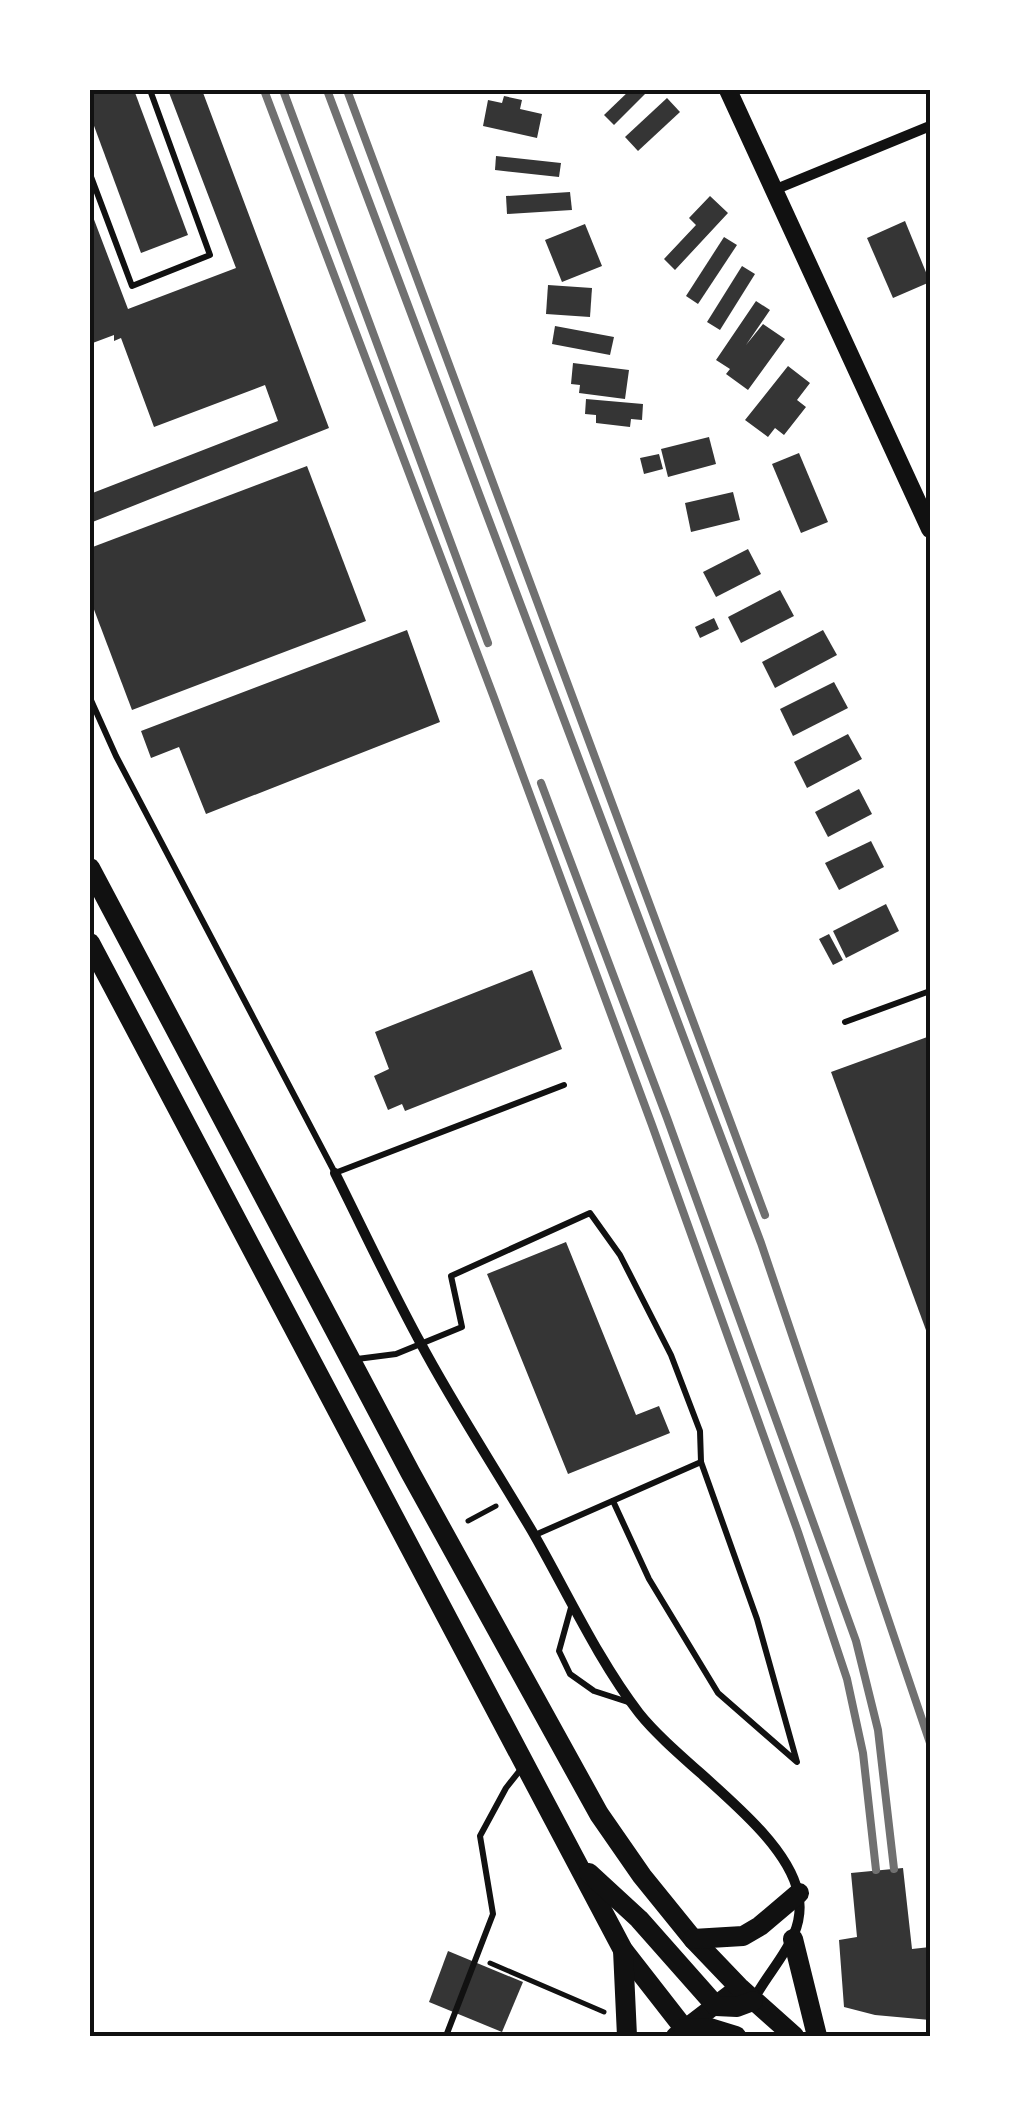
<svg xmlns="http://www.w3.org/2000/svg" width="1020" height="2126" font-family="'Alegreya Sans',sans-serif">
<rect width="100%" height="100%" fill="#fff"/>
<!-- building -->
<g fill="#353535">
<polygon points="90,90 134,90 188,235 141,253 90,115"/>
<polygon points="168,90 202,90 329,428 90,523 90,494 278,421 265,385 154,427 121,338 114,341 114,335 90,344 90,209 128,309 236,268"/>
<polygon points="630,90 649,90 614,125 604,115"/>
<polygon points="504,96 522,100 520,109 542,114 537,138 483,126 488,100 502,103"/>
<polygon points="667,98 680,112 638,151 625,137"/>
<polygon points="496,156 561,163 559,177 495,170"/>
<polygon points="570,192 572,210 507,214 506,196"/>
<polygon points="710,196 728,213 675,270 664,259 696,225 689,218"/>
<polygon points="905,221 930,282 893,298 867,238"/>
<polygon points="585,224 602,266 562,282 545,240"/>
<polygon points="724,237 737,245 698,304 686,296"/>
<polygon points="742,266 755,274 720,330 707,322"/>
<polygon points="548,285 592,288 590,317 546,314"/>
<polygon points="756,301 770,310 746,345 763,324 785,339 748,390 726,374 730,369 716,360"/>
<polygon points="555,326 614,337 610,355 552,344"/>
<polygon points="573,363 629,370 625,399 579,393 580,385 571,384"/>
<polygon points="788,366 810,383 797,400 806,407 784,435 775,428 768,437 745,420"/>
<polygon points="586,399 643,404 642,420 631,419 630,427 596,423 596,415 585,414"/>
<polygon points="709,437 716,464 668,477 661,449"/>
<polygon points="799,453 828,522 801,533 772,464"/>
<polygon points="659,454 663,469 644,474 640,458"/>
<polygon points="307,466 366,621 132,710 90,599 90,548"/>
<polygon points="733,492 740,520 691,532 685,503"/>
<polygon points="748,549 761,574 716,597 703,572"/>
<polygon points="780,590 794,616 741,643 728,617"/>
<polygon points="714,618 719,629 700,638 695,627"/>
<polygon points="407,630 440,722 206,814 179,747 151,758 141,731"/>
<polygon points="823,630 837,655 775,688 762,662"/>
<polygon points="834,682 848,708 793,736 780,709"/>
<polygon points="848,734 862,759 807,788 794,762"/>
<polygon points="859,789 872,814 828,837 815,812"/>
<polygon points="871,841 884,867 839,890 825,863"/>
<polygon points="886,904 899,931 846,958 833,931"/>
<polygon points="829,934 843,960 833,965 819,939"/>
<polygon points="532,970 562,1049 405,1111 402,1104 388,1110 374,1076 389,1069 375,1032"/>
<polygon points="930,1036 930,1341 831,1072"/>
<polygon points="566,1242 636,1415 659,1406 670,1433 568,1474 487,1274"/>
<polygon points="903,1868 912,1949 930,1947 930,2020 875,2015 844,2007 839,1940 857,1937 851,1873"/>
<polygon points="448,1951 523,1982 502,2032 429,2002"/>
</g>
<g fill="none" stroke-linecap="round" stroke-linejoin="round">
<!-- path -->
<g stroke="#111" stroke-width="5">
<polyline points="468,1521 496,1506"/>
<polyline points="490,1963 604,2012"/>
</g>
<!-- service -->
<g stroke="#111" stroke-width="6">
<polyline points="90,174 132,286 210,255 150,90"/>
<polyline points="90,698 116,756 335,1173 564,1085"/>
<polyline points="845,1022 930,991"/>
<polyline points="357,1359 396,1354 462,1327 451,1276 590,1213 620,1255 671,1355 700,1431 701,1462 757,1619 797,1762 718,1693 649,1579 613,1501"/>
<polyline points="535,1535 701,1462"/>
<polyline points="572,1604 559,1651 570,1674 594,1691 631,1703"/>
<polyline points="446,2036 493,1914 480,1836 506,1788 521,1769"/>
</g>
<!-- minor -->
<g stroke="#111" stroke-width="10">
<polyline points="774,190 930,126"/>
<path d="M335 1173C363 1229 390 1287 420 1342 454 1406 495 1468 532 1531 566 1590 598 1660 639 1713 680 1765 785 1830 798 1893 808 1936 771 1965 753 2001"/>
</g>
<!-- secondary -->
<g stroke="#111" stroke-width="18">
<polyline points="728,90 930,529"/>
<polyline points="675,2036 739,1987"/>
</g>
<!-- primary -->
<g stroke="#111" stroke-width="20">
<polyline points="90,868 410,1472 599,1814 642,1876 693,1939 739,1987 794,2036"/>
<polyline points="90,943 623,1950 690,2036"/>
<polyline points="589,1873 639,1919 716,2006 737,2007 753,2001"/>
<polyline points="693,1939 743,1936 760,1926 799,1893"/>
<polyline points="793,1939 817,2036"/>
<polyline points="623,1950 627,2036"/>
<polyline points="684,2029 710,2028 736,2036"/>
</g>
<!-- rail -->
<g stroke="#707070" stroke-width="8">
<polyline points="264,90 493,695 652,1125 798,1532 847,1679 863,1753 876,1870"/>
<polyline points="283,90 488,643"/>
<polyline points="327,90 761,1243 930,1743"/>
<polyline points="347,90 765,1215"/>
<polyline points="541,783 667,1118 856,1641 878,1730 894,1869"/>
</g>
</g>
<!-- border -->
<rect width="1020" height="2126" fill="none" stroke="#ffffff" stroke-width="185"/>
<rect x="92" y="92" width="836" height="1942" fill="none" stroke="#111" stroke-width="4"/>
</svg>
